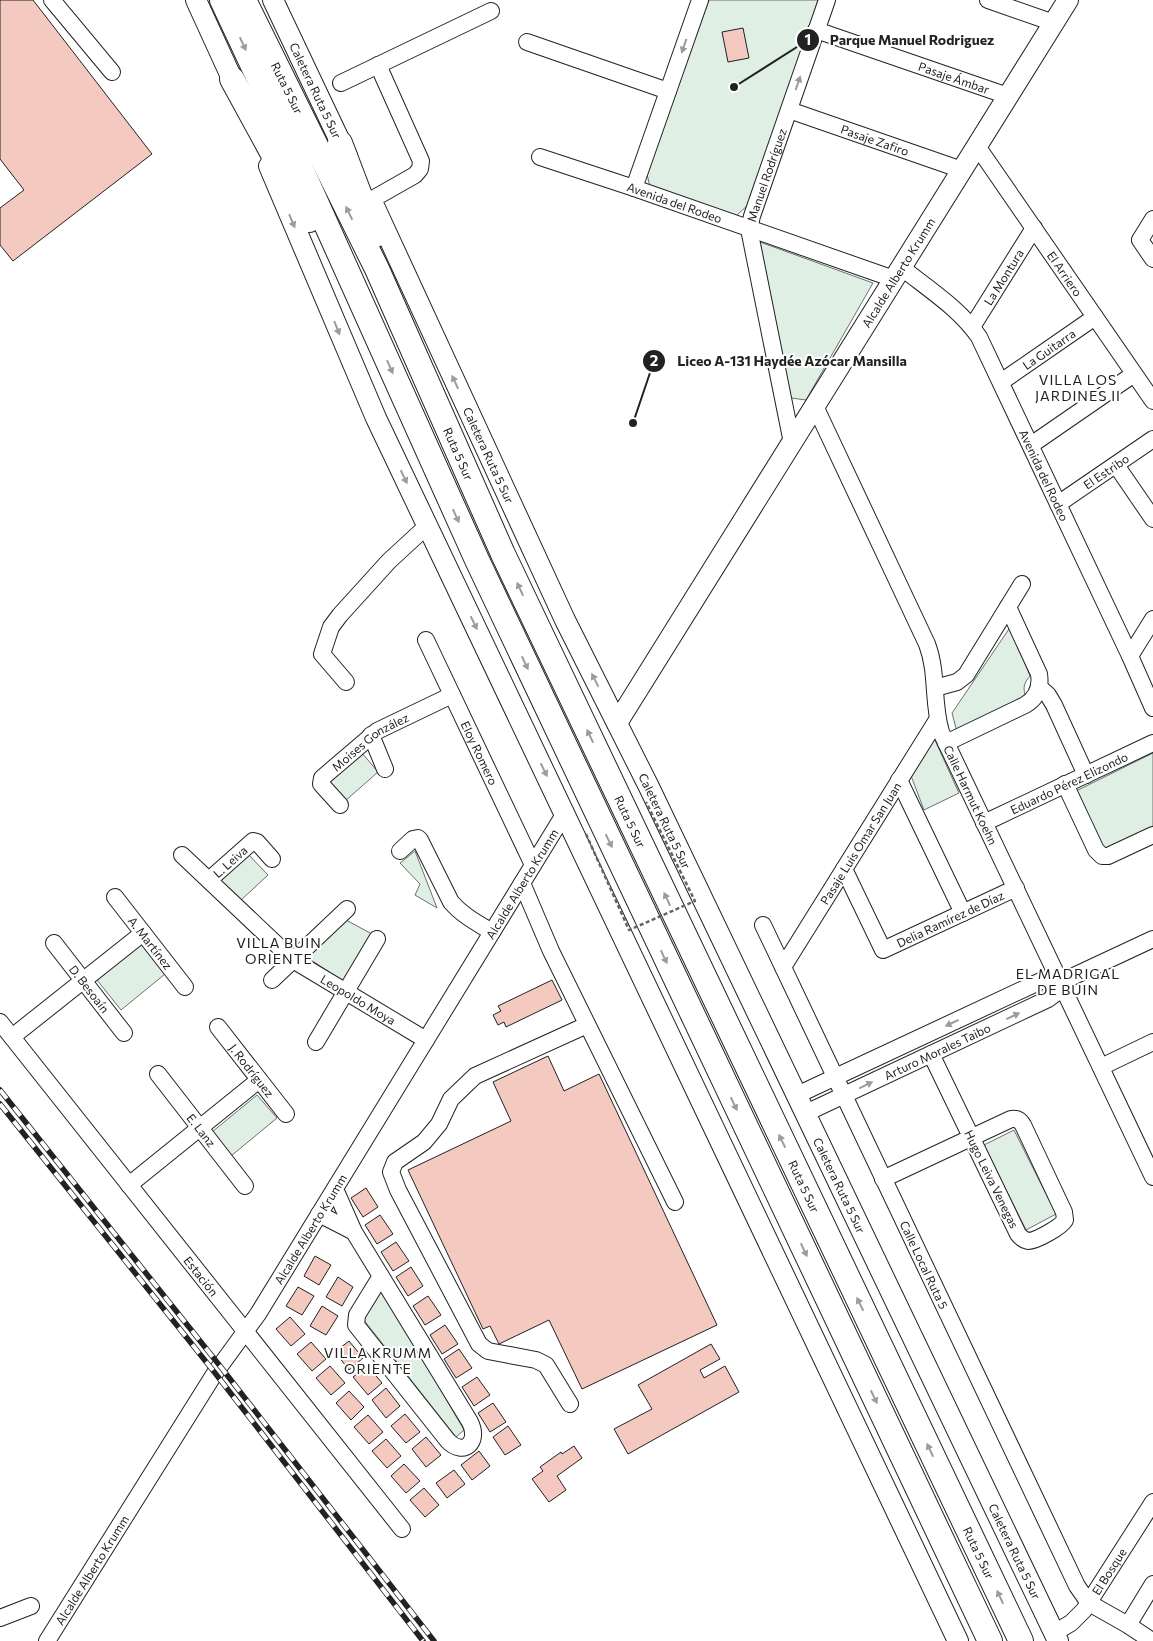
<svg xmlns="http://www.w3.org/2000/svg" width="1153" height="1641" font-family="Commissioner,sans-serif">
<rect width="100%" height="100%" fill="#fff"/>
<!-- green -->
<g fill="#e0efe3" stroke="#6f6f6f">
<polygon points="709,0 818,0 750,203 735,217 650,187 647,174"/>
<polygon points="760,242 873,283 806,400 791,398"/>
<path d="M1011 626 1030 676C1023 684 1023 688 1026 698L957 732 952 713Z"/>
<polygon points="934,738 959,793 924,810 910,773"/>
<polygon points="362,753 378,772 345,801 328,782"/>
<polygon points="1153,753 1153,826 1103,851 1074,792"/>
<polygon points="415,851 437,908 415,895 420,884 400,863"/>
<polygon points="247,853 268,875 240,901 219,879"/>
<polygon points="346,920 372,934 344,982 305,956"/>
<polygon points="141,944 165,974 121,1010 97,980"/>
<polygon points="257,1095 277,1118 231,1156 212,1132"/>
<polygon points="1014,1130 1056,1214 1026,1230 984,1145"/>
<polygon points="382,1288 464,1430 456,1437 363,1319"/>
</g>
<!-- building -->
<g fill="#f3c9c0" stroke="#222">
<polygon points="0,0 33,0 152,154 13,261 0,245 0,208 24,190 0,159"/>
<polygon points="743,28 749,58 728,62 722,32"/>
<polygon points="552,980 562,1000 506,1027 504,1022 498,1025 493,1015 501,1011 498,1006"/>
<polygon points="548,1056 564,1091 599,1074 717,1325 582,1389 549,1320 499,1344 490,1326 483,1329 408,1170 511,1121 493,1082"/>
<polygon points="366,1188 378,1207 363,1217 351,1198"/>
<polygon points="380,1215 393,1234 377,1244 365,1225"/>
<polygon points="396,1242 409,1261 393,1271 381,1252"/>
<polygon points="315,1256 331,1265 319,1285 304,1276"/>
<polygon points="411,1267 423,1286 408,1296 396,1277"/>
<polygon points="338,1277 353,1287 342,1306 326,1297"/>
<polygon points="298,1287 314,1296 302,1315 286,1306"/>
<polygon points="428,1296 441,1315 425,1325 413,1306"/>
<polygon points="322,1306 338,1316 326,1335 310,1326"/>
<polygon points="290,1317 305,1334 291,1346 276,1329"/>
<polygon points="445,1325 458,1344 442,1354 430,1335"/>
<polygon points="349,1341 363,1358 349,1370 335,1352"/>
<polygon points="311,1342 326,1359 312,1371 297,1354"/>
<polygon points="711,1344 720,1359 700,1370 704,1378 725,1366 739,1392 628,1454 614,1429 652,1409 638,1385"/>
<polygon points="459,1349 472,1368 456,1378 444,1359"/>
<polygon points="330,1366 345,1383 331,1395 316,1378"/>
<polygon points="368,1366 382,1383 368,1395 353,1377"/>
<polygon points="477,1377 490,1395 474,1406 462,1387"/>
<polygon points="386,1388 400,1406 386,1418 372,1400"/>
<polygon points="349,1391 364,1407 351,1420 336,1403"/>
<polygon points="493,1403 506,1422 490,1432 478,1413"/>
<polygon points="405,1414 420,1432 406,1443 391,1426"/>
<polygon points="368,1415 383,1432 369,1444 354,1427"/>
<polygon points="508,1426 521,1445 505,1455 493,1437"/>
<polygon points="426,1437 441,1455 426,1467 412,1449"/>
<polygon points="386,1439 401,1456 387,1468 372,1451"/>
<polygon points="574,1446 582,1458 557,1476 566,1490 549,1502 532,1479 543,1471 540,1467 561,1452 562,1454"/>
<polygon points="479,1451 490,1466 472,1480 461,1465"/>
<polygon points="404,1464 420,1481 406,1493 391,1476"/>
<polygon points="454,1470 465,1484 447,1498 436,1483"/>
<polygon points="424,1488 439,1505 425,1517 410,1500"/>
</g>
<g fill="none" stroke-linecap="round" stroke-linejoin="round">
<defs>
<g id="minor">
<polyline points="52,0 112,72"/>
<polyline points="988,0 1054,23"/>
<path id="s1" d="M816 30 1008 96"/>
<polyline points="527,42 668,91"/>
<polyline points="341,83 491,11"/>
<path id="s2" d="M789 110 962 170"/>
<path id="s3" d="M977 146 1153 401"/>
<path id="s4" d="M540 157 634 188 894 279"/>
<polyline points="634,188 700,0"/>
<polyline points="371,200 415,175 420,169 421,161 378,65"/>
<polyline points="1153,219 1140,240 1153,259"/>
<path id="s5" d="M901 267C928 289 959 308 979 337L1130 656 1153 708"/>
<path id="s6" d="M972 327 1034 228"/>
<path id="s7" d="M1001 382 1095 317"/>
<path id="s8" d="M815 406 927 644C938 673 932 702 941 732L1153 1177"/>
<path id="s9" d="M792 443 749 229 752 216 827 0"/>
<polyline points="1031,445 1134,374"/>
<polyline points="1116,465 1153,519"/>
<path id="s10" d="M1058 504 1153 439"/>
<path id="s11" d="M426 640 533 865"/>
<polyline points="1130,656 1153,619"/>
<polyline points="346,682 322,654 331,627 340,615 389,561 427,526"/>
<polyline points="1039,687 1048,695 1054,705 1086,775"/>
<polyline points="935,688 957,682 966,675 1022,584"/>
<polyline points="371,735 385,769"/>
<path d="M946 743 1025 705C1037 698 1041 687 1039 674L1008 607"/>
<polyline points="899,780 963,913"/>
<polyline points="1065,784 1096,850 1102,856 1108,856 1153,835"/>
<path id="s12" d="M340 805 321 784 322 778 377 731 452 695"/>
<path id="s13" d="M984 823 1153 743"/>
<path d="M400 851 413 839 418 838 420 840 451 902C462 915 477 923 492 932"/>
<path id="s14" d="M182 855 293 960 426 1040"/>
<path id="s15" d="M844 869 883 950 1016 888"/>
<path id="s16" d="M209 880 253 841 257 842 272 859"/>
<polyline points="522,883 551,951 675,1202"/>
<path id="s17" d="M115 897 185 987"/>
<path id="s18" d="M763 925 1077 1586 1089 1603 1128 1625 1152 1641"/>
<path id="s19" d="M54 943 124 1033"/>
<path id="s20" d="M783 967 937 720"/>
<polyline points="272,980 347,909"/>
<path id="s21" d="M0 1022 402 1529"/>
<path id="s22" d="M218 1027 286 1114"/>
<polyline points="12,1037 143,933"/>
<polyline points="316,1042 377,939"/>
<polyline points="1101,1067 1153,1042"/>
<path id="s23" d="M158 1074 245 1186"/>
<polyline points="797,1095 1043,980 1053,979 1061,982 1153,939"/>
<path id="s24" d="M806 1113 1048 999 1056 993 1061 982"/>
<path d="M883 1179C926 1159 968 1139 1011 1119 1016 1118 1020 1120 1023 1125L1064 1212 1065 1220C1061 1227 1036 1241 1028 1241 1023 1240 1021 1238 1018 1234 989 1174 960 1114 931 1054"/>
<polyline points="129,1185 259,1080"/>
<path d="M335 1189 354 1232 470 1422C480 1442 464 1457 448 1441L356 1325 357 1315 381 1276"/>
<polyline points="319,1214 354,1232"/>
<polyline points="570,1404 546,1365 536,1360 488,1351 479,1344 398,1190 391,1172 395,1162 424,1142 439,1124 451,1099 475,1076 587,1025"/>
<polyline points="0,1618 31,1606"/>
<polyline points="1128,1625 1153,1584"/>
<path id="s25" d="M1054 1633 1071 1623 1084 1610 1153 1502"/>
<path id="s26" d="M47 1641 215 1373 258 1314 565 813"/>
</g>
<g id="major">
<polyline points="196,0 239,94"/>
<path id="s27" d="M273 0 347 156"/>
<polyline points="269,166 376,418 958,1641"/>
<path id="s28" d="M375 208 565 620 649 787 1058 1641"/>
<path id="s29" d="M617 723 1068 0"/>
</g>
<g id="highway">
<polyline points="222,0 299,164 477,560 990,1641"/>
<path id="s30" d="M244 0 377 269 503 554 1021 1641"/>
<polyline points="232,79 309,220"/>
<polyline points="340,143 375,235"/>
</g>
</defs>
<!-- minor casing -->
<use href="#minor" stroke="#222" stroke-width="18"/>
<!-- major casing -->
<use href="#major" stroke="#222" stroke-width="22"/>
<!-- highway casing -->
<use href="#highway" stroke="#222" stroke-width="26"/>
<!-- minor -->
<use href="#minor" stroke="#fff" stroke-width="16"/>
<!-- major -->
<use href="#major" stroke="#fff" stroke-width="20"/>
<!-- highway -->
<use href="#highway" stroke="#fff" stroke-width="24"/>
<defs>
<g id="rail">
<polyline points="0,1090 220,1366 434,1641"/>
<polyline points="0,1104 215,1373 423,1641"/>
</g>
</defs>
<!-- rail casing -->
<use href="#rail" stroke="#222" stroke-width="5.5"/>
<!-- rail -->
<use href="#rail" stroke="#fff" stroke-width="4" stroke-dasharray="11" stroke-linecap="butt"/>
<!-- path-bridge -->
<polyline stroke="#646464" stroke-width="2.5" stroke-dasharray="4 2.5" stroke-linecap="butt" points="586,834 629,930 695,901 646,802"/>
</g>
<!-- one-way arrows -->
<defs><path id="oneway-solid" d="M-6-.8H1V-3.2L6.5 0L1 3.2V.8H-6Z" transform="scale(1.25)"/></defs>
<g fill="#9c9c9c">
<use href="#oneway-solid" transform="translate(243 44) rotate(65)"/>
<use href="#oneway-solid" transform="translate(684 46) rotate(109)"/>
<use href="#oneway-solid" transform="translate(798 83) rotate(-71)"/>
<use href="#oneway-solid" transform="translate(349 213) rotate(-116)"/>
<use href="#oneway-solid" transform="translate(292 221) rotate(67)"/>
<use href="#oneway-solid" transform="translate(337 328) rotate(68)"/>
<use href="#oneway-solid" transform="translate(390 367) rotate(66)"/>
<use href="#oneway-solid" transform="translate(455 382) rotate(-115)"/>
<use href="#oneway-solid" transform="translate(404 477) rotate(64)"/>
<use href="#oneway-solid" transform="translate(456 516) rotate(65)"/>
<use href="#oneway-solid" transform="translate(520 589) rotate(-115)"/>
<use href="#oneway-solid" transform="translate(474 623) rotate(64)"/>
<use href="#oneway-solid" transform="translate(525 663) rotate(65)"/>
<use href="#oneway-solid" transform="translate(595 680) rotate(-117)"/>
<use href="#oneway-solid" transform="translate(590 736) rotate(-115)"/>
<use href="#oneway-solid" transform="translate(544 770) rotate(64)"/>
<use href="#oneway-solid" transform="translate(609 841) rotate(64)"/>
<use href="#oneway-solid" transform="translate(667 899) rotate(-115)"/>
<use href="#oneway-solid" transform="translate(664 957) rotate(65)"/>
<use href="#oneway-solid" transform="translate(1013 1016) rotate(-25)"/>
<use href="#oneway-solid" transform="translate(952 1023) rotate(155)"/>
<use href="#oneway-solid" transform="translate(866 1085) rotate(-26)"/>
<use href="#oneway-solid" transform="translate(734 1104) rotate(65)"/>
<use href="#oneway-solid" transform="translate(782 1141) rotate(-116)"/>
<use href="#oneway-solid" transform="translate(804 1250) rotate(65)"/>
<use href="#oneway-solid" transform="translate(860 1304) rotate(-116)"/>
<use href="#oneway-solid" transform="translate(874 1397) rotate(65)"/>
<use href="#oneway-solid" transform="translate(930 1450) rotate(-115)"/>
<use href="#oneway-solid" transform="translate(1000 1597) rotate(-115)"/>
</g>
<g text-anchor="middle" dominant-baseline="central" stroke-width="4" stroke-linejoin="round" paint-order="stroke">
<!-- street labels -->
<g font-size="12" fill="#222" stroke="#fff">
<text stroke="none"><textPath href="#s1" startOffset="146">Pasaje Ámbar</textPath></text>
<text stroke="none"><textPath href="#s30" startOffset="98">Ruta 5 Sur</textPath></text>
<text stroke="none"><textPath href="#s27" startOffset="100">Caletera Ruta 5 Sur</textPath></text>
<text stroke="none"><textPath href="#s2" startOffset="91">Pasaje Zafiro</textPath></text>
<text stroke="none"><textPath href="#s9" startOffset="275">Manuel Rodríguez</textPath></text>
<text stroke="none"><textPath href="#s4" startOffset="142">Avenida del Rodeo</textPath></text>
<text stroke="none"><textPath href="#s29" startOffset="531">Alcalde Alberto Krumm</textPath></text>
<text stroke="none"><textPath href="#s3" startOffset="155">El Arriero</textPath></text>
<text stroke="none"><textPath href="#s6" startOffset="59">La Montura</textPath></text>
<text stroke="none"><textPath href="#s7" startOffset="58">La Guitarra</textPath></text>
<text stroke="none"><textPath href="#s30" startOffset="502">Ruta 5 Sur</textPath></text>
<text stroke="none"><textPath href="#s28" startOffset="272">Caletera Ruta 5 Sur</textPath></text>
<text stroke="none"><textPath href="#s10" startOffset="58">El Estribo</textPath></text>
<text stroke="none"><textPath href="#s5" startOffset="258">Avenida del Rodeo</textPath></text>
<text stroke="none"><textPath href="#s12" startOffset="95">Moises González</textPath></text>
<text stroke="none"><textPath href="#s11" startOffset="125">Eloy Romero</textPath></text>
<text stroke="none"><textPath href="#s13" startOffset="94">Eduardo Pérez Elizondo</textPath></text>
<text stroke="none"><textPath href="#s8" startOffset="422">Calle Harmut Koehn</textPath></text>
<text stroke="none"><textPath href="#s30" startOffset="908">Ruta 5 Sur</textPath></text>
<text stroke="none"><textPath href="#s28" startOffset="678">Caletera Ruta 5 Sur</textPath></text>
<text stroke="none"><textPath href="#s20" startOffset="146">Pasaje Luis Omar San Juan</textPath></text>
<text stroke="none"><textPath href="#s16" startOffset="28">L. Leiva</textPath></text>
<text stroke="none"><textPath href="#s26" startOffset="894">Alcalde Alberto Krumm</textPath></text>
<text stroke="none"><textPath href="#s15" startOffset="164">Delia Ramírez de Díaz</textPath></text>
<text stroke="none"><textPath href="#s17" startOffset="58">A. Martínez</textPath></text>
<text stroke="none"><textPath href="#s19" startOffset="58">D. Besoaín</textPath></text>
<text stroke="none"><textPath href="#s14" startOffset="229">Leopoldo Moya</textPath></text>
<text stroke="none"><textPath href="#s24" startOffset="145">Arturo Morales Taibo</textPath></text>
<text stroke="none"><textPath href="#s22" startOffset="55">J. Rodríguez</textPath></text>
<text stroke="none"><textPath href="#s23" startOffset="71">E. Lanz</textPath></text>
<text transform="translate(992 1179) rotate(64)">Hugo Leiva Venegas</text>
<text stroke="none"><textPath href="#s28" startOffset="1082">Caletera Ruta 5 Sur</textPath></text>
<text stroke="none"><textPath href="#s30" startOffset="1312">Ruta 5 Sur</textPath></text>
<text stroke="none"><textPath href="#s26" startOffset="489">Alcalde Alberto Krumm</textPath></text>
<text stroke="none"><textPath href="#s18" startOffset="376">Calle Local Ruta 5</textPath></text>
<text stroke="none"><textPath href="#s21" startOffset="324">Estación</textPath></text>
<text stroke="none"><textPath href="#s28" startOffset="1488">Caletera Ruta 5 Sur</textPath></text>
<text stroke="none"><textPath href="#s30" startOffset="1718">Ruta 5 Sur</textPath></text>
<text stroke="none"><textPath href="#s26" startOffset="84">Alcalde Alberto Krumm</textPath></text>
<text stroke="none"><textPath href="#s25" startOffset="84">El Bosque</textPath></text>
</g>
<!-- neighbourhood labels -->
<g font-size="14" letter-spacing="1" fill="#222" stroke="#fff">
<text x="1078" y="379">VILLA LOS<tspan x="1078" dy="16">JARDINES II</tspan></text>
<text x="279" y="942">VILLA BUIN<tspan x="279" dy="16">ORIENTE</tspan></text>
<text x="1068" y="973">EL MADRIGAL<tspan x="1068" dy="16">DE BUIN</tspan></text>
<text x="378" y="1352">VILLA KRUMM<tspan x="378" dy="16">ORIENTE</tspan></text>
</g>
</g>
<!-- callouts -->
<path fill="none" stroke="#222" stroke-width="2" d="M734 87L808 40M633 423L654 361"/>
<g fill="#222" stroke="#fff" stroke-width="2">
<circle cx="734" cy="87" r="5"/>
<circle cx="633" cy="423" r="5"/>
<circle cx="808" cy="40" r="12"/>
<circle cx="654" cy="361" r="12"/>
</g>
<g font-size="15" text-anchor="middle" font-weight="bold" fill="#fff">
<text x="808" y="45">1</text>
<text x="654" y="366">2</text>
</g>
<g font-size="14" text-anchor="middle" font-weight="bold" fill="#222" stroke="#fff" stroke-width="4" stroke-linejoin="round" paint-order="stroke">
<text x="912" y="45">Parque Manuel Rodriguez</text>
<text x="792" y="366">Liceo A-131 Haydée Azócar Mansilla</text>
</g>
</svg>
